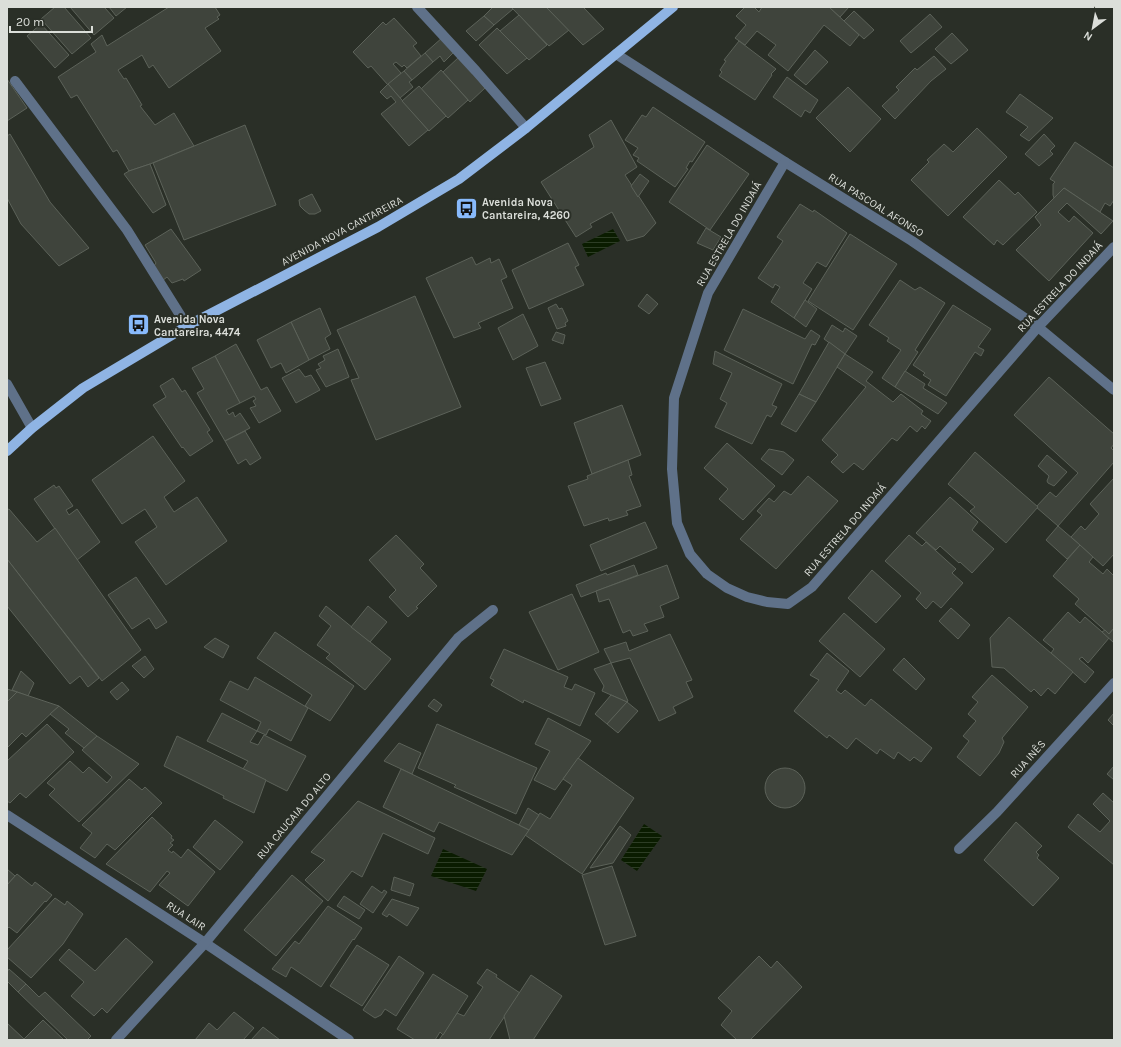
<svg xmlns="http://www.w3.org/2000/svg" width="1121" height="1047" font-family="Karla,sans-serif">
<defs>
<pattern id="water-rules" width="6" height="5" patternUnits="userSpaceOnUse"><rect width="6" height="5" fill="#0a1c00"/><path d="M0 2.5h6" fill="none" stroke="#2d3d25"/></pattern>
</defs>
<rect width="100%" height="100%" fill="#2a2f27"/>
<!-- water -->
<g fill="url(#water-rules)">
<polygon points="613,229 620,241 588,257 582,244"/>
<polygon points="644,824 662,836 637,871 621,860"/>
<polygon points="443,849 487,869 476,891 431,876"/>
</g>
<!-- building -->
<g fill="#3f443c" stroke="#5c6259">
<polygon points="55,7 64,7 91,38 72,54 41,19"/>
<polygon points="70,7 104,7 114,18 94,35"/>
<polygon points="109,7 127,7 116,16"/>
<polygon points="169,7 215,7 220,15 217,17 219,19 205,28 221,51 169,88 153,65 149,68 142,55 118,70 124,79 126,78 142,105 140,106 155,125 174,113 194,146 150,164 129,171 117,150 113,152 77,95 71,98 58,77 96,52 91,44 102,35 107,46"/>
<polygon points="493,7 511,7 513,9 494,25 484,16"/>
<polygon points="511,7 546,7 569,30 549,46"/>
<polygon points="546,7 583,7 604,29 583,45"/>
<polygon points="745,7 754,7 759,12 762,7 829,7 859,35 850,46 824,25 788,71 768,55 776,45 757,31 745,45 735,38 746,25 736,16"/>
<polygon points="829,7 849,7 840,17"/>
<polygon points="854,11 874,30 864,39 844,21"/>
<polygon points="930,14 942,27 911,53 900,41"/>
<polygon points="519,15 547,45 529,60 500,31"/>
<polygon points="484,16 494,25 476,41 466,31"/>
<polygon points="394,18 417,43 413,46 421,56 407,68 404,65 402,67 396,62 393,64 401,73 388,85 371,66 368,68 353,52 383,22 386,25"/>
<polygon points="41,24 69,55 55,68 27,36"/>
<polygon points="497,28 527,58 507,74 479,45"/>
<polygon points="952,33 968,50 951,64 935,49"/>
<polygon points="443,37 455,51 444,62 440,56 433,62 425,53"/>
<polygon points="739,41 776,69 771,74 772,75 755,100 719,76 722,72 720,70 726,61 724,60"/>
<polygon points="815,50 828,62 806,85 794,75"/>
<polygon points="425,53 433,62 412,80 404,71"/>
<polygon points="934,56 946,69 931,81 895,119 882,106 899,90 896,87 915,68 917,70"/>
<polygon points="459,57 485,88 470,102 443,72"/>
<polygon points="441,70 468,100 448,118 421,89"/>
<polygon points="404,71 412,80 409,82 413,87 400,98 388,84"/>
<polygon points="787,77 818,100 810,113 805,110 801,117 773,97"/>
<polygon points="7,79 27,108 7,121"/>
<polygon points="388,84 428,130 409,146 381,114 396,102 391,96 387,99 380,92"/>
<polygon points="419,86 446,116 429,131 402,101"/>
<polygon points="848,87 881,119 850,152 816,118"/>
<polygon points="1020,94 1053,118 1029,141 1020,135 1028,127 1006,112"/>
<polygon points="653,107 705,142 692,162 690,161 686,168 688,169 675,187 637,161 639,158 633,155 638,148 625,140 642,115 646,117"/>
<polygon points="611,120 637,167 625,175 656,223 644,236 627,241 612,212 590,224 592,227 576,237 541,182 594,147 589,135"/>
<polygon points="245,125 276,205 184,240 153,163"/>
<polygon points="977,128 1007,157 948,216 911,180 929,162 927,160 944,144 953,152"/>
<polygon points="10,134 50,202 89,248 59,266 21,224 7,198 7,136"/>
<polygon points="1044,134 1055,146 1050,151 1053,154 1039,166 1025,154"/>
<polygon points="1075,142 1114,168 1114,200 1110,206 1105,203 1100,212 1064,188 1054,198 1053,195 1053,184 1055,182 1050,179"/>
<polygon points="707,145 749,174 710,230 669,202"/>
<polygon points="150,164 166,205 153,213 124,174 129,171"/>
<polygon points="640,174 649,181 638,197 631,186"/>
<polygon points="999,180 1015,195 1018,192 1037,212 1003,245 997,240 994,245 963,217"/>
<polygon points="1064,188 1113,221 1101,234 1067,203 1058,212 1069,222 1074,216 1093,233 1049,281 1016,250 1041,225 1035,217"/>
<polygon points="312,194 321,211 315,214 309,214 304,210 300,206 299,200"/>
<polygon points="800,204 813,212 814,210 847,233 826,267 817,262 803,283 812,289 794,318 771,302 780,287 775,284 773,288 758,278 783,241 777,237"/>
<polygon points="706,228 721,237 713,250 697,243"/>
<polygon points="171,229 201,270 184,281 183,279 172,283 167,277 162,281 153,267 156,263 145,245"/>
<polygon points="850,234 897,264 853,330 808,301"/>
<polygon points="568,243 579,265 575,267 584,285 529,309 512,270"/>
<polygon points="472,257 476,265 490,258 491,263 499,259 507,277 501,280 513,308 478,323 481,328 454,338 426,278"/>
<polygon points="900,280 915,290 920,287 945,303 915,350 918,352 895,387 882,378 901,350 887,341 889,338 869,325"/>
<polygon points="647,294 658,304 649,314 638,306"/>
<polygon points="415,296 461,407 376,440 351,380 359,378 337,330"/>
<polygon points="805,300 817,309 806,327 794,318"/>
<polygon points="556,304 559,309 562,308 568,321 565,323 566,326 557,329 548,308"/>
<polygon points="953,305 991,329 978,347 984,350 981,356 975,352 946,396 928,385 931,380 923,375 925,373 913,365"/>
<polygon points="320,308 331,334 325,338 330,349 309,360 291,322"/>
<polygon points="743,309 805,339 811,330 820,336 815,345 812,344 793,384 724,350"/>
<polygon points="523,314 538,346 513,360 498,328"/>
<polygon points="291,322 309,360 286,373 281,363 271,368 257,340"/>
<polygon points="832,325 843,332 845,328 857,336 845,354 824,339"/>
<polygon points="556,332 565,335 563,344 552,340"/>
<polygon points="829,342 845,354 816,402 799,394"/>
<polygon points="236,344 261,390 267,387 281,411 259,423 250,408 256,406 253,401 256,399 254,396 240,403 215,356"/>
<polygon points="338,349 349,377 326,387 316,370 321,368 318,364 325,360 323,356"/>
<polygon points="715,351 782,384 772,405 777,407 771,417 767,415 752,444 715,427 727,403 720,399 732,373 713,364"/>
<polygon points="845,354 873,372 866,381 893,402 901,394 923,411 921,414 931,421 925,429 922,426 917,432 910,426 897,441 892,438 863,470 854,463 843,473 831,462 838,455 822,440 866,387 837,367"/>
<polygon points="215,356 240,403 226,410 229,415 233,412 235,417 240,413 250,428 225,441 197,393 204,389 192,368"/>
<polygon points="545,362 561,399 541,406 526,368"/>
<polygon points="299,369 305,377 311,375 320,390 296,403 282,378"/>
<polygon points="905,371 925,384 923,388 947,403 938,414 895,387"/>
<polygon points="1049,377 1114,434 1114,444 1111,448 1114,451 1114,462 1058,526 1036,507 1050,492 1056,497 1078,473 1014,415"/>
<polygon points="173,378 182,392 185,390 210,430 207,432 213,441 190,456 183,447 182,448 153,405 166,397 160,386"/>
<polygon points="799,394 816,402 796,432 781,424"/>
<polygon points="622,405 641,455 592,474 574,423"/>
<polygon points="245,431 261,458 250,465 246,459 238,464 225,441"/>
<polygon points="153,436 185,481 164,497 174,512 197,497 227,541 166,585 135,542 157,527 145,509 122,524 92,480"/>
<polygon points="727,443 775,486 743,520 719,499 728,489 704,468"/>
<polygon points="769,449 784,452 794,460 782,475 761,459"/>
<polygon points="975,452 1038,507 1006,543 970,511 975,507 948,484"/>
<polygon points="1047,455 1067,472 1054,486 1048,483 1047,481 1049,476 1038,466"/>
<polygon points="628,460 632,475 629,476 641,506 626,511 628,515 609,521 608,518 584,526 568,486 588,479 587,476"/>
<polygon points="808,476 838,501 776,569 740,539 762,515 757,511 769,498 774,502 784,491 791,495"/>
<polygon points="1114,478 1114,554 1103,566 1071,537 1081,526 1085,530 1099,514 1090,504"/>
<polygon points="54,485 56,488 59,486 73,506 66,510 69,515 77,509 100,542 77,560 34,499"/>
<polygon points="950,497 978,522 972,530 994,549 972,573 960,562 959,563 940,546 936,550 916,533"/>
<polygon points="9,509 37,542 55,528 141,650 102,681 7,559 7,510"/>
<polygon points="645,522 657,548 601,571 590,545"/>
<polygon points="1058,526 1080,545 1067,559 1046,540"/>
<polygon points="396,535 424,564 420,568 437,586 416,607 418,608 408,617 389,597 396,590 369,560"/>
<polygon points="909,535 922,546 926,542 956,569 952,573 963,583 941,608 933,601 926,609 916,599 921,593 885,561"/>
<polygon points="1080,545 1093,557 1089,562 1103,574 1107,569 1114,576 1114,628 1109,634 1075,604 1079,599 1053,576"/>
<polygon points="7,559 99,678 88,687 80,676 70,684 7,606"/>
<polygon points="634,565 638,575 581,597 576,585 606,573 607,575"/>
<polygon points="667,565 679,598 660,606 664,617 644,624 648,631 633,636 630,630 623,633 609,599 599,602 596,591"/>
<polygon points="872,570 901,596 876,623 848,598"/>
<polygon points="136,577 167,622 156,629 149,618 132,629 108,595"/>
<polygon points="572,594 599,652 558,670 529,612"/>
<polygon points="326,606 391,659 365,690 326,658 330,654 317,645 331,626 319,616"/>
<polygon points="368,606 387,622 370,642 351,627"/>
<polygon points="951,608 970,625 958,639 939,621"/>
<polygon points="1068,612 1080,623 1085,617 1109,638 1088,663 1082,657 1079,659 1094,672 1085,683 1051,653 1054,649 1043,640"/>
<polygon points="844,613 885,649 860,677 819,641"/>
<polygon points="1009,617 1073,672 1055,694 1048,688 1041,696 1034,689 1031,692 1004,668 992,667 990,638"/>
<polygon points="1114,628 1114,643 1102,632 1105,630 1109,634"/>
<polygon points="275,632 354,686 330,721 305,706 312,695 257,658"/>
<polygon points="670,634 692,680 686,682 693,697 673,707 676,713 659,721 630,658 611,663 604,649 626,642 629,651"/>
<polygon points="215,638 229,646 223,658 204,647"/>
<polygon points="504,649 568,677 564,687 572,690 575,684 595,693 580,726 524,700 523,703 491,685 494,680 490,678"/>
<polygon points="827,653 849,671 836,690 841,694 845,690 865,706 871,699 932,748 921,762 914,757 910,761 898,752 894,759 880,749 877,754 856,738 847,749 829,735 827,738 794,711 819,680 810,675"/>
<polygon points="145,656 154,669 144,678 132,666"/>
<polygon points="904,658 925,679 916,690 893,670"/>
<polygon points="611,663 628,701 627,702 602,691 604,686 594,669"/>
<polygon points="21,671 34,683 28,696 12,690"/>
<polygon points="992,675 1028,707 1002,738 1004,742 999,753 980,776 957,757 969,741 963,736 976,721 968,714 978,702 972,697"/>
<polygon points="255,677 308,708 291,741 269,729 266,735 257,731 261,722 220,700 230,681 248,690"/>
<polygon points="122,682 129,690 117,700 110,692"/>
<polygon points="7,689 17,692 7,702"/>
<polygon points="17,692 59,706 26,737 22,733 7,748 7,702"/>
<polygon points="611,695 627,702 607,724 595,714"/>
<polygon points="434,699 442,705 437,712 428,706"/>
<polygon points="627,702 638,711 618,733 607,724"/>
<polygon points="59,706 97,736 84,748 65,733 69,729 50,714"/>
<polygon points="222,713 257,731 250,742 258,745 264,735 306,756 287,791 243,769 248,761 207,741"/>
<polygon points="1114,713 1114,726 1108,720"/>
<polygon points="548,718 591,741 555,790 534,780 550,751 535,744"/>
<polygon points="47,724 74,752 26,798 20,793 10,803 7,801 7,761"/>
<polygon points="437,724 537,768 516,814 454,787 456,785 418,768"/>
<polygon points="97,736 139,764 79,822 49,795 55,789 47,783 70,761 83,773 89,767 107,783 112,777 82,750"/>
<polygon points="177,736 266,780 254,813 223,798 224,796 164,766"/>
<polygon points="399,743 421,753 412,774 384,761"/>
<polygon points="578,758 634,798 582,874 525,835 540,813 550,819 572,785 563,779"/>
<polygon points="1114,766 1114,780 1107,774"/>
<circle cx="785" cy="788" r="20"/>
<polygon points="401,769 519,825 529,830 512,855 439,822 434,832 383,807"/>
<polygon points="129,779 142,790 145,787 162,803 115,850 107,844 95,858 80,848 92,833 82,825"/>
<polygon points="1103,793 1114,803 1114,865 1068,827 1078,814 1100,832 1110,821 1093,804"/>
<polygon points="358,801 435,838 428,854 383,833 362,877 352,871 328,901 305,880 325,860 311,852"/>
<polygon points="528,808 539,815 529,830 519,825"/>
<polygon points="152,817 172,836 171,838 174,840 170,843 173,845 168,850 172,853 173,851 181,858 188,849 215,872 188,906 159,885 170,873 167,871 150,892 106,864"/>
<polygon points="215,820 243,842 220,870 193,847"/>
<polygon points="1016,822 1042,846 1036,852 1039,855 1037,858 1059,878 1033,906 984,860"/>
<polygon points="620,826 631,835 613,863 590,868"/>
<polygon points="612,866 636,936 605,945 582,875"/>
<polygon points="7,869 15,876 7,885"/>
<polygon points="17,874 32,886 35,882 52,895 46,902 45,901 17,933 9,927 7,929 7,885"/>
<polygon points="292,875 323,901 276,956 244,930"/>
<polygon points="394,877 414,884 410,896 391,890"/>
<polygon points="372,886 382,893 384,890 387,892 373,913 360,904"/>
<polygon points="344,896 365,910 359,919 337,906"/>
<polygon points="55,898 65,905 67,901 83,914 63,944 31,978 7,957 7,950"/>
<polygon points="392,899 419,908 407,926 389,914 387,917 382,914"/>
<polygon points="328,906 362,928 354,940 353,939 321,987 291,967 286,977 272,969 295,941 299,944"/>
<polygon points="126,938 153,962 107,1013 102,1008 94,1016 71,996 84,982 59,960 69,949 95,971"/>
<polygon points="357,945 389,965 362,1006 330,986"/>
<polygon points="399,956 424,973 396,1016 385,1009 381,1015 375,1018 363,1010"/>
<polygon points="759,956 771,968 777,961 802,987 750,1040 737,1040 721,1025 732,1011 718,998"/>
<polygon points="9,969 26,984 18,992 7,981 7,972"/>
<polygon points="487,969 497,975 496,977 520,993 489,1040 439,1040 457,1013 464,1016 483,987 477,983"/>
<polygon points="433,974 468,996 443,1035 440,1032 435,1040 415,1040 397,1029"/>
<polygon points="531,975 562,996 533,1040 510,1040 504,1016"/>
<polygon points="26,984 39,997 45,992 91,1036 87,1040 68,1040 18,992"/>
<polygon points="234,1012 254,1028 243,1040 195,1040 209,1023 217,1030"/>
<polygon points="43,1020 64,1040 7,1040 7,1023 24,1039"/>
<polygon points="263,1027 280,1040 251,1040"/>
</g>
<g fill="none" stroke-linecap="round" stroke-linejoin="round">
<!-- minor -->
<g stroke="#5f7189" stroke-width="10">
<polyline points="417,7 476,71 526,128"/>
<polyline points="616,54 785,162 912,241 1038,327 1114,390"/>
<polyline points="15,81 127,230 187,326"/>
<polyline points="785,162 708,293 674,398 672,469 677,523 690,554 707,574 727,588 747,597 767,602 788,604 812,587 1038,327 1114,247"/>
<polyline points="7,384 32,428"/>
<polyline points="7,815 205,943 349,1040"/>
<polyline points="959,849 997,812 1114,683"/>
<polyline points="116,1040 205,943 458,638 493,610"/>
</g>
<!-- major -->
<polyline stroke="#8fb4e4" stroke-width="10" points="7,451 32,428 83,388 187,326 378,227 459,179 526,128 673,7"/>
</g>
<!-- icons -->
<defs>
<symbol id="bus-square" viewBox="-11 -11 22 22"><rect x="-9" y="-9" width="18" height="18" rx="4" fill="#88bafc" stroke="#2a2f27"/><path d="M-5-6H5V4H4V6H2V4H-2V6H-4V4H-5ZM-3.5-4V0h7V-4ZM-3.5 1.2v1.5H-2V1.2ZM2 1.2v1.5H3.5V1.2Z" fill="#111"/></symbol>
</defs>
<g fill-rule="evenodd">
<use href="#bus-square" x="454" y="196" width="25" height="25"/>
<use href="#bus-square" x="126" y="312" width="25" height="25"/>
</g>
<g text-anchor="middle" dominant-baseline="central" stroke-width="4" stroke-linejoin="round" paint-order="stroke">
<!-- poi labels -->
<g font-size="11" font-weight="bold" fill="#dbded9" stroke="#2a2f27" text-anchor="start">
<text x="482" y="202">Avenida Nova<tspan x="482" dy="13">Cantareira, 4260</tspan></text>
<text x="154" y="319">Avenida Nova<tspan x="154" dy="13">Cantareira, 4474</tspan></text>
</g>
<!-- street labels -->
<g font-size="11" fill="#dbded9" stroke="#2a2f27">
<text transform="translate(876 205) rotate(32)">RUA PASCOAL AFONSO</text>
<text transform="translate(342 231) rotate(-28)">AVENIDA NOVA CANTAREIRA</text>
<text transform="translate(729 234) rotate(-60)">RUA ESTRELA DO INDAIÁ</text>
<text transform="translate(1060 287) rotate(-47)">RUA ESTRELA DO INDAIÁ</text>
<text transform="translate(845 530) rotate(-49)">RUA ESTRELA DO INDAIÁ</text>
<text transform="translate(1028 759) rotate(-48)">RUA INÊS</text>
<text transform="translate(294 816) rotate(-50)">RUA CAUCAIA DO ALTO</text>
<text transform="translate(186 916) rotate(33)">RUA LAIR</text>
</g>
</g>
<!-- border -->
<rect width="1121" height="1047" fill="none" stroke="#dbded9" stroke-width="16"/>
<!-- north arrow -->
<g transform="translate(1093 28) rotate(212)" stroke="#2a2f27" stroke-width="3" paint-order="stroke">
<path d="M0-3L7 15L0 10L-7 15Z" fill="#dbded9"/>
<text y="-6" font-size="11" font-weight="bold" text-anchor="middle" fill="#dbded9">N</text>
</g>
<!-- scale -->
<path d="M10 26v6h82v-6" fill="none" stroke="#dbded9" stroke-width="2"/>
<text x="16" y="26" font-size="12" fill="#dbded9" stroke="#2a2f27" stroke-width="3" paint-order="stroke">20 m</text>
</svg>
